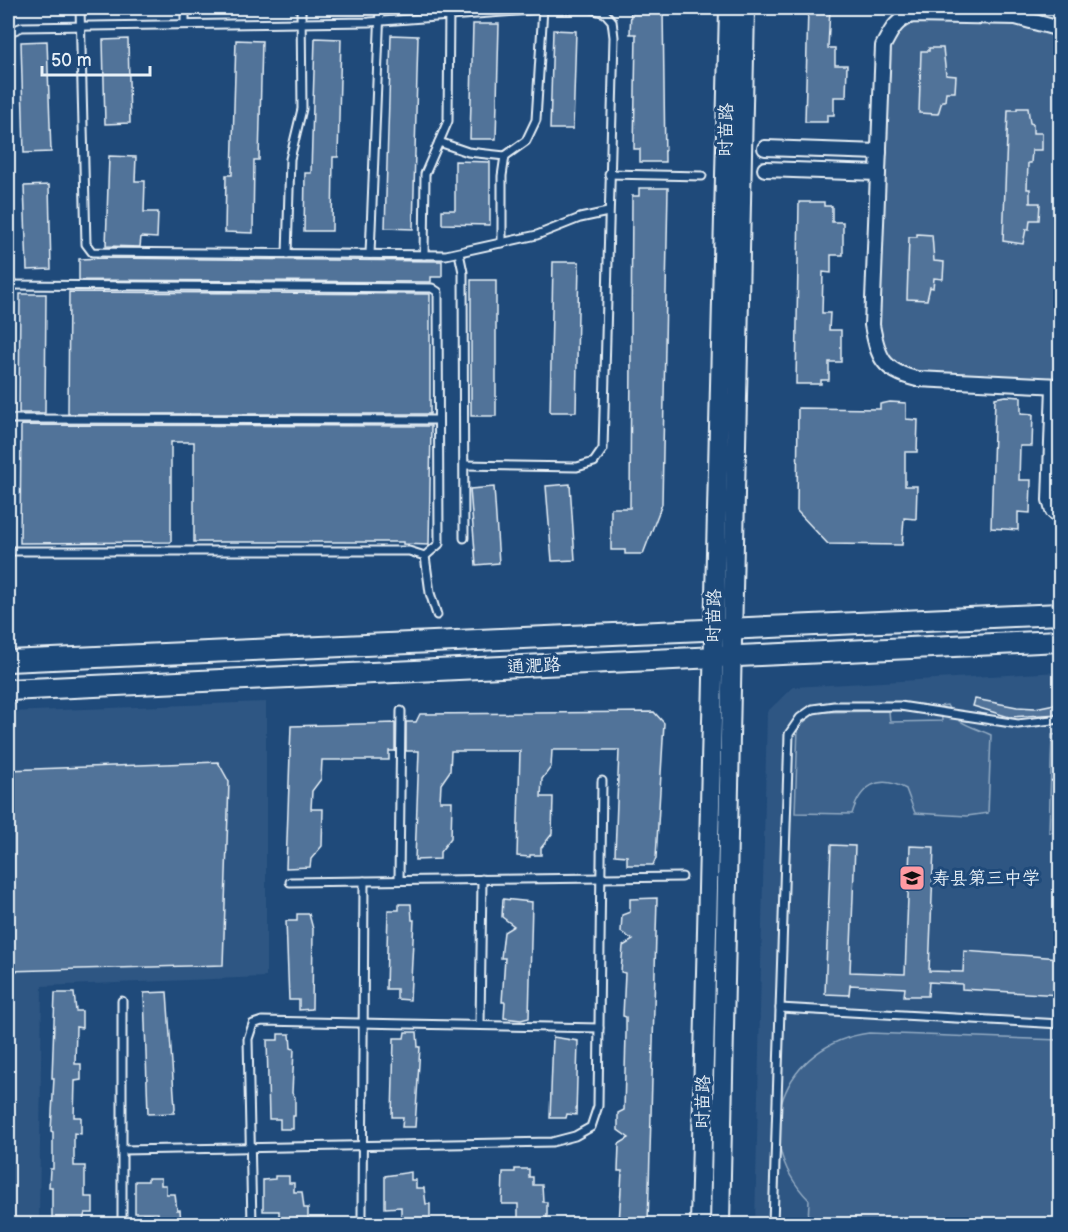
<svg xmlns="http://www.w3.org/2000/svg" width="1068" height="1232" font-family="'Balsamiq Sans','LXGW WenKai TC',sans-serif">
<rect width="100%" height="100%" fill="#1f4a7a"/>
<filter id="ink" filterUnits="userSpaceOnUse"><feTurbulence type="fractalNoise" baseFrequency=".0167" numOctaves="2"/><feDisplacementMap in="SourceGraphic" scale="12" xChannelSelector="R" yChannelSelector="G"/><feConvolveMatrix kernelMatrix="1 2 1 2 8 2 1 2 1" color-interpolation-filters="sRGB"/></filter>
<g filter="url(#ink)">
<!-- built -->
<g fill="#2e5683">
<polygon points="1060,672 1060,1224 755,1224 767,712 793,687"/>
<polygon points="266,702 266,977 42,986 39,1224 8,1224 10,1033 8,1032 8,712"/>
</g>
<!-- green -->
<g fill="#3c628c" stroke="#92aac2" stroke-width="1.5">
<polygon points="910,19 1015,23 1060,35 1060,381 900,372 880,349 876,327 887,48 897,31"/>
<path d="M947 705C957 726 973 726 991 735L988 813 967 816 915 813 906 789C878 773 860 787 852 814L795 813 798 727 816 712 889 711 890 722 942 721 941 706Z"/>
<polygon points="1060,734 1060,833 1049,832 1052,735"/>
<path d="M869 1033 1060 1040V1224L808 1222 809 1200C747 1137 783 1044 869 1033Z"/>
</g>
<!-- building -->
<g fill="#517399" stroke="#e8f1f8" stroke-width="1.5">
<polygon points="631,8 663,8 665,162 640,162 640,149 634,149 636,34 630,34"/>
<polygon points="808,8 830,8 828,48 835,48 835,65 847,65 846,97 834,97 834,115 827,115 827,122 805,122"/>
<polygon points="473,24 499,24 496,139 470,139"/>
<polygon points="553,30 576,31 573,129 550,129"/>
<polygon points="391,35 418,36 413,229 385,228"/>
<polygon points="315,38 341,39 338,157 333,157 332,231 304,231 305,173 311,173"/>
<polygon points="128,39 130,123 105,124 103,40"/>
<polygon points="236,40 262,41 259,160 254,160 253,233 225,232 226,175 232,175"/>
<polygon points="47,41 51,152 24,153 21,42"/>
<polygon points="929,48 943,48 946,75 956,76 955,92 946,92 945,101 942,101 938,114 919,113 921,51 929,51"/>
<polygon points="1017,108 1028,108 1030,123 1033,124 1033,133 1042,133 1042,150 1032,150 1031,163 1028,163 1027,189 1030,189 1030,203 1040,203 1039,220 1030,220 1029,229 1026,229 1023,244 1003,241 1008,110 1017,110"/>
<polygon points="109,156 136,157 135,181 145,181 144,212 158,212 157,238 141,237 140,247 106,246"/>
<polygon points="455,161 490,162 490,225 442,224 442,210 455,210"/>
<polygon points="49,185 51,269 27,270 24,186"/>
<polygon points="639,188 668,188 662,504 643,554 625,554 625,550 611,550 611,508 630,508 632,196 639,196"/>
<polygon points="799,202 824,202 824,206 832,206 832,222 843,222 843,255 831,255 831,273 823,272 822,313 830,313 829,330 841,330 841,362 829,362 829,380 821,380 821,384 796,384"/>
<polygon points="917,234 932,235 934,261 944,262 943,279 934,278 933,288 930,287 927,300 907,299 909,237 917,237"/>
<polygon points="106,258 442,261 442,277 431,277 431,282 79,280 79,259"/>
<polygon points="553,262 579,262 576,412 550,412"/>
<rect x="471" y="280" width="25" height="136"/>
<polygon points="69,292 430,294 430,414 68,414"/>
<polygon points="20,294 46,294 45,413 19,413"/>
<polygon points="1006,396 1021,397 1021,413 1033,414 1032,446 1020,446 1019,480 1031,480 1030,513 1018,512 1018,530 991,528 995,398"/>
<polygon points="890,402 906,403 906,419 918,420 917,452 905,452 905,486 917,486 916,519 904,518 902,545 828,544 797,511 798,408 880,409 880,404"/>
<polygon points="21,425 431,426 429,545 403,544 403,542 194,542 194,442 171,442 171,542 20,543"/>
<polygon points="570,484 575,560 552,561 546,486"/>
<polygon points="494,487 499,563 476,565 470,489"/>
<polygon points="975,699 1017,707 1035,708 1060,703 1060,714 1009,717 973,706"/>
<polygon points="654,712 664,723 656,858 653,865 627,865 627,856 615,855 619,750 552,750 551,767 542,779 541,797 553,797 552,834 541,848 541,855 530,855 530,857 517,856 520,751 451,751 450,771 441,784 440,801 452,801 451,838 440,852 440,859 415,860 419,751 406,751 406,722 416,722 420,714"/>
<polygon points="395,723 395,751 389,751 389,760 322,760 321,779 312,791 311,809 323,809 322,846 311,859 310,867 286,868 291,726"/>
<polygon points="218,762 229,782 223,965 8,971 8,770"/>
<polygon points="831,845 855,846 850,972 905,974 910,846 934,847 929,971 963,972 964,951 1060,958 1060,995 962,989 962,984 929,982 928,996 904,996 905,988 850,985 849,995 825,994"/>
<polygon points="657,898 648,1224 619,1224 622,1171 618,1171 619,1144 629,1138 618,1130 618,1113 624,1110 626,1033 626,1017 623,1016 625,973 621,972 623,946 633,940 621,932 622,915 630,912 630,899"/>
<polygon points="503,899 532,902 529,1018 521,1020 504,1018 505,1002 502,1002 505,958 501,958 504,932 514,926 502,917"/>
<polygon points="399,904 411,904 412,920 414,920 410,1000 397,999 397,989 386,989 388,910 399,910"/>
<polygon points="297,914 309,914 313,929 312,1009 299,1010 299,1000 289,1000 286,921 297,921"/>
<polygon points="167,992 175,1108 174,1113 148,1114 144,993"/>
<polygon points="55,993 74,993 76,1011 82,1011 82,1028 76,1027 75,1064 81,1064 81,1080 75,1081 74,1117 81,1117 81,1134 74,1133 74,1166 85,1166 85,1197 93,1197 93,1213 85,1213 82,1224 52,1224 52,1187 49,1187 50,1169 53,1169 53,1132 51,1131 54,1078 52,1078"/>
<polygon points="405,1032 417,1032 418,1047 420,1047 415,1127 402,1127 403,1117 392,1117 394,1038 404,1038"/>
<polygon points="278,1034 290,1034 291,1048 294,1049 292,1093 295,1097 295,1116 293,1116 293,1129 280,1129 280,1119 269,1119 267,1040 278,1040"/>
<polygon points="553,1037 578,1041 576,1115 567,1114 566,1118 550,1118"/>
<polygon points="515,1169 529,1169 529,1177 533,1177 533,1185 542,1185 543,1202 547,1202 547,1224 518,1224 518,1204 502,1204 503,1172 515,1172"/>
<polygon points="411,1172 411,1180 416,1180 416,1188 424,1188 426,1204 430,1204 430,1224 401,1224 401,1207 385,1208 385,1176"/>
<polygon points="275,1176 289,1176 289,1183 294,1183 294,1192 302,1192 304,1208 308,1208 308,1224 279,1224 279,1211 263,1211 263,1180 275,1179"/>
<polygon points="148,1178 161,1178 161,1185 166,1185 166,1194 175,1194 177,1210 180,1210 181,1224 158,1224 158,1213 135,1213 135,1181 148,1181"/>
</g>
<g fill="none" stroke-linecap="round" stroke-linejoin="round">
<defs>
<g id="service">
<polyline points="80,8 86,244 92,252 446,255 537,235 580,218 608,212"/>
<polyline points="185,24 185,8"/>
<polyline points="8,39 10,32 22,27 369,22 543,9 591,9 605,13 612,21 614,37 603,449 594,462 577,467 465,465"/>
<polyline points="439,142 468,152 505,156 526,141 536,120 543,8"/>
<polyline points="8,171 10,254"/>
<polyline points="609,174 702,176"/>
<polyline points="502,243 502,176 505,156"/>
<polyline points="459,253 463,272 464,538"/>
<polyline points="287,254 290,159 302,109 301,8"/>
<polyline points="370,254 380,8"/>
<polyline points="424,255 425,174 448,121 449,8"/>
<polyline points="8,285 432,288 438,292 439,544 425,556"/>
<polyline points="8,419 437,420"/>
<polyline points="8,551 409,551 425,556"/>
<polyline points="425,556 430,593 437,615"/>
<polyline points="399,880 401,711"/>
<polyline points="290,882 682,877"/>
<polyline points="122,1001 122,1224"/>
<polyline points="780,1008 1060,1024"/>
<polyline points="480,1025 482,879"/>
<polyline points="122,1150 552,1142 575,1136 591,1127 598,1106 602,781"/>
<polyline points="362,1216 364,881"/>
<polyline points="252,1224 248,1039 253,1024 262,1021 599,1028"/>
<polyline points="773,1224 789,734 800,718 813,709 834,706 900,706 1018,724 1060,719"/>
</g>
<g id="minor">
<path d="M1060 29 1016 17 913 15C896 19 891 31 883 46L872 325C878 358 883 371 917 379L1060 386"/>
<polyline points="765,148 879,152"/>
<polyline points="765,169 878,173"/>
<polyline points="1054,386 1050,500 1053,511 1060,516"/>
</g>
<g id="tertiary">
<polyline points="700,1224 729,8"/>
<polyline points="720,1224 745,8"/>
</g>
<g id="secondary">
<polyline points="8,661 1060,614"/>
<polyline points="8,690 1060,641"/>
</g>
</defs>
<!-- service casing -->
<use href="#service" stroke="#e8f1f8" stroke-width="11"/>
<!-- minor casing -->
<use href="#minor" stroke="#e8f1f8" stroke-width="18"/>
<!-- tertiary casing -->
<use href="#tertiary" stroke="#e8f1f8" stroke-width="22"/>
<!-- secondary casing -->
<use href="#secondary" stroke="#e8f1f8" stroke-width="24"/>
<!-- path -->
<polyline stroke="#e8f1f8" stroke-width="2" stroke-dasharray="4.5 4.5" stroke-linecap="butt" points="1051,781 1060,778"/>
<!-- service -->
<use href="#service" stroke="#1f4a7a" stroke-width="7"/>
<!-- minor -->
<use href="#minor" stroke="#1f4a7a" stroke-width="14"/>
<!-- tertiary -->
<use href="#tertiary" stroke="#1f4a7a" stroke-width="18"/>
<!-- secondary -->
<use href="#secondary" stroke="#1f4a7a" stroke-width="20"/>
</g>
</g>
<!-- icons -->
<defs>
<symbol id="school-square" viewBox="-11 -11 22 22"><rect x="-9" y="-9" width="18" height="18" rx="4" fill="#ff9aa2" stroke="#1f4a7a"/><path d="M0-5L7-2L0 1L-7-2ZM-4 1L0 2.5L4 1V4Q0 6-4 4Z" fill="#111"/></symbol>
</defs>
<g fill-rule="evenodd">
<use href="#school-square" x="897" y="863" width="30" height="30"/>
</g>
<g text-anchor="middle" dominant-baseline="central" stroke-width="6" stroke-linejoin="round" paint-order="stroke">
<!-- street labels -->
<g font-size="18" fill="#e8f1f8" stroke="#1f4a7a">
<text transform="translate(726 130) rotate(-89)">时苗路</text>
<text transform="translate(714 616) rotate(-89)">时苗路</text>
<text transform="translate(534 666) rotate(-3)">通淝路</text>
<text transform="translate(703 1102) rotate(-89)">时苗路</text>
</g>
<!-- poi labels -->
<g font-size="18" fill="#e8f1f8" stroke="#1f4a7a" text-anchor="start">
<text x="932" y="878">寿县第三中学</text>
</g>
</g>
<!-- margin -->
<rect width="1068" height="1232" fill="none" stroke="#1f4a7a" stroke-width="30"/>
<rect x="15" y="15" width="1038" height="1202" fill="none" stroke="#e8f1f8" stroke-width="2" filter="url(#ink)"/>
<!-- scale -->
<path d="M42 66v9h108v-9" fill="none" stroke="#e8f1f8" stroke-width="3"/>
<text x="51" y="66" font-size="18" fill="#e8f1f8" stroke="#1f4a7a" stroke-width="4.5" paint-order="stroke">50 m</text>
</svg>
